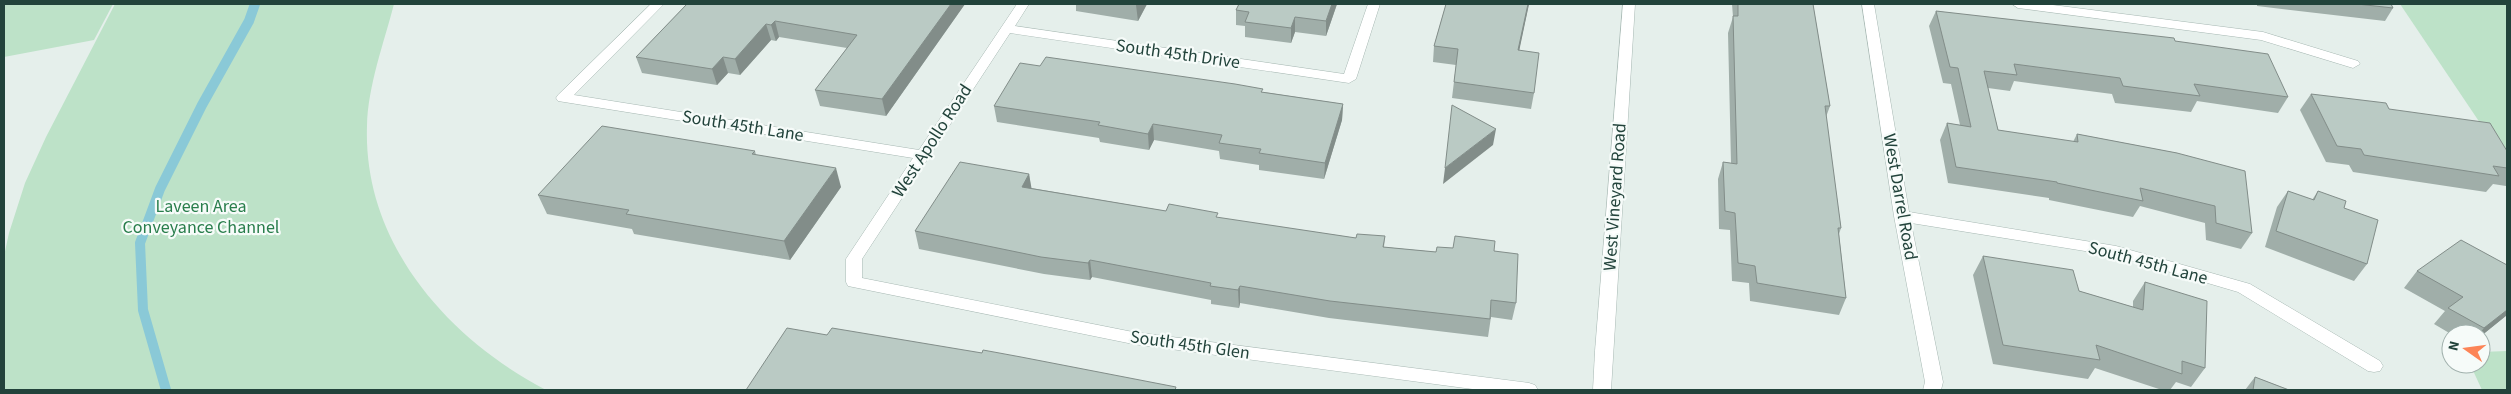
<svg xmlns="http://www.w3.org/2000/svg" width="2511" height="394" font-family="'Source Sans 3',sans-serif">
<rect width="100%" height="100%" fill="#e5efeb"/>
<!-- green -->
<g fill="#bde2c8">
<polygon points="4,4 113,4 94,40 4,57"/>
<path d="M115 4H394C384 43 368 85 367 126 363 243 447 338 546 390H4V256L9 233 25 183 46 137Z"/>
<polygon points="2400,4 2507,4 2507,163"/>
<polygon points="2507,351 2507,390 2482,390 2470,364 2481,364 2481,352"/>
</g>
<g fill="none" stroke-linecap="round" stroke-linejoin="round">
<!-- stream -->
<polyline stroke="#8ac9d7" stroke-width="10" points="166,390 143,310 140,243 160,189 202,105 249,21 255,4"/>
<defs>
<g id="minor">
<polygon points="651,4 664,4 574,95 919,150 1017,4 1029,4 1015,26 1344,74 1368,4 1380,4 1356,79 1349,83 1010,33 862,259 862,278 1133,332 1529,383 1535,385 1538,390 1480,390 1133,344 848,286 846,282 846,259 913,158 558,101 556,98 558,95"/>
<polygon points="1862,4 1874,4 1909,212 2116,246 2250,284 2380,361 2383,366 2380,371 2374,372 2368,371 2238,292 2116,256 1911,223 1943,382 1941,390 1923,390 1925,382 1894,216"/>
<polygon points="2012,4 2045,4 2263,32 2358,61 2360,64 2353,68 2261,40 2018,8"/>
</g>
<polygon id="tertiary" points="1623,4 1635,4 1611,390 1593,390 1595,351"/>
</defs>
<!-- minor casing -->
<use href="#minor" stroke="#a7b8b3" stroke-width="1"/>
<!-- tertiary casing -->
<use href="#tertiary" stroke="#a7b8b3" stroke-width="1"/>
<!-- minor -->
<use href="#minor" fill="#fff" fill-rule="evenodd"/>
<!-- tertiary -->
<use href="#tertiary" fill="#fff" fill-rule="evenodd"/>
</g>
<!-- wall -->
<g fill="#a0aea9">
<polygon points="687,4 965,4 886,116 820,106 815,90 847,48 779,37 776,41 771,40 740,75 728,73 717,85 642,73 636,57"/>
<polygon points="1076,4 1147,4 1138,21 1076,11"/>
<polygon points="1239,4 1337,4 1326,36 1295,32 1291,43 1245,37 1245,26 1236,25 1236,10"/>
<polygon points="1446,4 1529,4 1519,50 1534,93 1531,109 1452,98 1456,65 1433,62 1434,46"/>
<polygon points="1732,4 1813,4 1830,106 1826,117 1841,228 1839,234 1846,298 1839,315 1750,301 1749,283 1732,281 1730,230 1719,229 1718,179 1723,162 1731,163 1728,33 1733,17"/>
<polygon points="2257,4 2391,4 2393,8 2385,21 2257,6"/>
<polygon points="1936,11 2175,41 2288,97 2278,113 2197,101 2191,112 2115,103 2112,94 2014,81 2010,91 1988,88 1998,130 2073,142 2077,134 2177,153 2252,233 2241,249 2206,240 2205,223 2140,206 2133,217 2049,200 2049,198 1948,183 1940,140 1947,123 1960,125 1951,84 1943,83 1929,26"/>
<polygon points="1040,66 1263,92 1343,104 1342,120 1324,179 1259,170 1259,165 1220,159 1219,151 1154,140 1149,150 1100,142 1099,138 997,122 994,106"/>
<polygon points="2311,94 2389,109 2507,151 2507,184 2506,186 2493,184 2486,192 2353,172 2349,165 2326,162 2300,110"/>
<polygon points="755,151 756,155 841,187 790,260 634,234 632,229 547,214 538,195"/>
<polygon points="1029,174 1031,188 1166,211 1218,218 1356,238 1385,236 1384,247 1436,252 1453,248 1494,251 1516,303 1512,320 1491,317 1488,337 1329,318 1240,303 1239,308 1211,304 1211,300 1092,277 1090,280 1044,274 919,249 915,231"/>
<polygon points="2288,191 2312,200 2318,191 2344,208 2367,264 2354,281 2265,247 2277,207"/>
<polygon points="1983,256 2079,291 2133,307 2133,301 2145,282 2205,368 2191,387 2176,382 2170,390 2162,390 2095,368 2088,379 1993,364 1973,275"/>
<polygon points="2507,265 2507,315 2481,336 2481,334 2451,334 2434,324 2445,311 2404,288 2417,271"/>
<polygon points="2255,377 2289,390 2245,390"/>
</g>
<!-- shaded-wall -->
<g fill="#828d89">
<polygon points="951,4 965,4 886,116 882,99"/>
<polygon points="1137,4 1147,4 1138,21 1136,5"/>
<polygon points="1332,4 1337,4 1326,36 1326,21"/>
<polygon points="1528,4 1529,4 1516,66 1518,50"/>
<polygon points="1295,17 1295,32 1291,43 1291,28"/>
<polygon points="775,21 779,37 776,41 771,25"/>
<polygon points="766,24 771,40 740,75 735,59"/>
<polygon points="723,57 728,73 717,85 712,69"/>
<polygon points="1343,104 1342,120 1324,179 1325,163"/>
<polygon points="1153,124 1154,140 1149,150 1148,134"/>
<polygon points="1496,129 1493,145 1443,184 1445,168"/>
<polygon points="836,168 841,187 790,260 784,241"/>
<polygon points="1029,174 1032,191 1022,187"/>
<polygon points="1090,260 1092,277 1090,280 1088,263"/>
<polygon points="1240,286 1240,303 1239,308 1238,290"/>
<polygon points="2507,310 2507,315 2481,336 2481,334 2479,334 2484,328"/>
</g>
<!-- building -->
<g fill="#bacac4" stroke="#828d89">
<polygon points="687,4 951,4 882,99 815,90 857,35 775,21 771,25 766,24 735,59 723,57 712,69 636,57"/>
<polygon points="1239,4 1332,4 1326,21 1295,17 1291,28 1245,22 1249,12 1236,10"/>
<polygon points="1446,4 1528,4 1518,50 1539,53 1534,93 1454,82 1458,49 1434,46"/>
<polygon points="1738,4 1813,4 1830,106 1825,106 1841,228 1838,228 1846,298 1757,283 1755,266 1738,263 1735,213 1725,211 1723,162 1737,164 1733,16 1738,16"/>
<polygon points="2357,4 2391,4 2393,8"/>
<polygon points="1936,11 2174,38 2175,41 2268,54 2288,97 2194,84 2200,96 2123,86 2120,78 2014,64 2017,75 1984,71 1998,130 2078,142 2077,134 2177,153 2245,171 2252,233 2216,223 2215,206 2140,188 2143,201 2057,183 2057,182 1956,167 1947,123 1971,127 1958,68 1950,67"/>
<polygon points="1046,57 1235,84 1263,89 1261,92 1343,104 1325,163 1259,153 1261,149 1219,143 1222,135 1153,124 1148,134 1098,125 1100,122 994,106 1020,63 1040,66"/>
<polygon points="2311,94 2386,103 2389,109 2490,123 2507,151 2507,168 2493,166 2499,176 2364,155 2361,149 2337,146"/>
<polygon points="1452,105 1496,129 1445,168"/>
<polygon points="602,126 755,151 752,154 836,168 784,241 626,214 629,210 538,195"/>
<polygon points="960,162 1029,174 1022,187 1166,211 1169,204 1218,213 1216,217 1356,238 1357,234 1385,236 1383,247 1436,252 1437,247 1453,248 1455,236 1495,241 1494,251 1518,254 1516,303 1491,300 1490,319 1330,301 1240,286 1238,290 1210,286 1211,283 1090,260 1088,263 1041,257 915,231"/>
<polygon points="2288,191 2314,200 2318,191 2346,201 2344,208 2378,220 2367,264 2276,231"/>
<polygon points="2461,240 2507,265 2507,310 2484,328 2448,308 2463,297 2417,271"/>
<polygon points="1983,256 2073,270 2079,291 2143,310 2145,282 2207,301 2205,368 2182,361 2182,374 2096,345 2100,360 2003,345"/>
<polygon points="787,328 827,335 832,328 982,353 983,350 1021,357 1176,387 1175,390 1179,390 746,390"/>
<polygon points="2255,377 2289,390 2253,390"/>
</g>
<g text-anchor="middle" dominant-baseline="central" stroke-width="4.5" stroke-linejoin="round" paint-order="stroke">
<!-- street labels -->
<g font-size="18" fill="#22433b" stroke="#f6fbf9">
<text transform="translate(1178 54) rotate(8)">South 45th Drive</text>
<text transform="translate(743 126) rotate(9)">South 45th Lane</text>
<text transform="translate(932 141) rotate(-57)">West Apollo Road</text>
<text transform="translate(1615 197) rotate(-86)">West Vineyard Road</text>
<text transform="translate(1900 197) rotate(80)">West Darrel Road</text>
<text transform="translate(2148 263) rotate(15)">South 45th Lane</text>
<text transform="translate(1190 345) rotate(8)">South 45th Glen</text>
</g>
<!-- park labels -->
<g font-size="18" fill="#297e4c" stroke="#f6fbf9">
<text x="201" y="206">Laveen Area<tspan x="201" dy="21">Conveyance Channel</tspan></text>
</g>
</g>
<!-- border -->
<rect width="2511" height="394" fill="none" stroke="#22433b" stroke-width="10"/>
<!-- north arrow -->
<g transform="translate(2466 349) rotate(284)"><circle r="24" fill="#f6fbf9" stroke="#a1b1ad"/>
<path d="M0-4L9 19L0 12L-9 19Z" fill="#fc8457"/>
<text y="-8" font-size="14" font-weight="bold" text-anchor="middle" fill="#22433b">N</text>
</g>
</svg>
